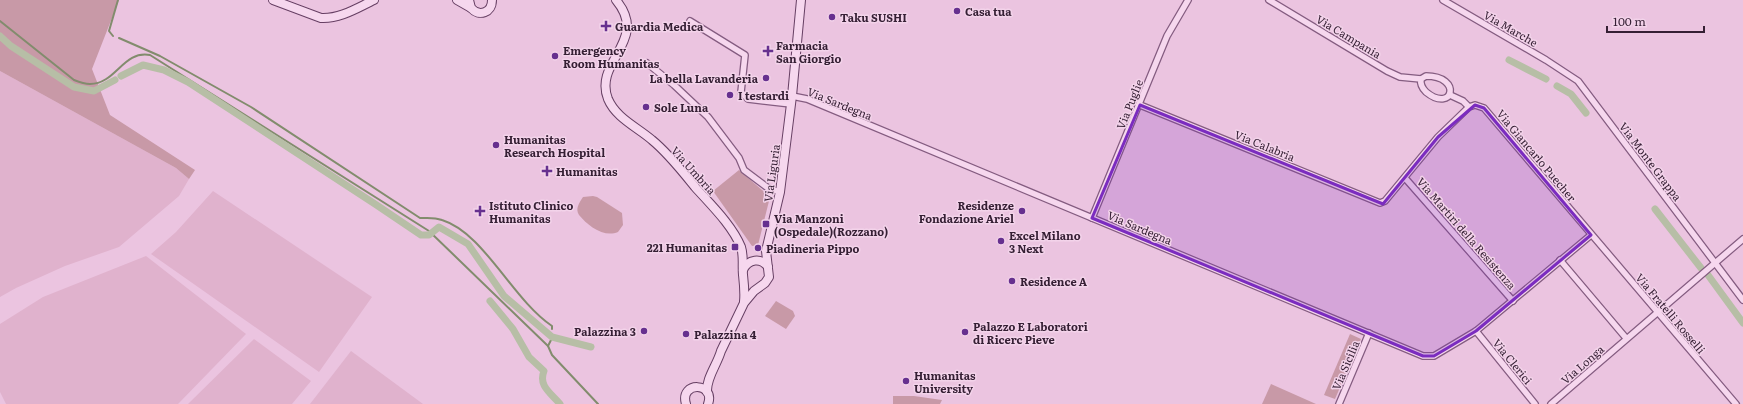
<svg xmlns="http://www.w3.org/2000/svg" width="1743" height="404" font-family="Literata,serif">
<rect width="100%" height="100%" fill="#ebc4e0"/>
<!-- farmland -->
<g fill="#e0b2cd">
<polygon points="0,71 176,168 189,179 179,196 119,247 65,266 16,288 0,297"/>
<polygon points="213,191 372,297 319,372 151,254 176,232"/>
<polygon points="146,256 246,334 178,404 6,404 0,392 0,324 43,297"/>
<polygon points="254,339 311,381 292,404 188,404"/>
<polygon points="351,351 423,404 310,404"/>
</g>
<!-- green -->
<g fill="#c899a7">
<polygon points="0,0 119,0 92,69 110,115 195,170 189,179 176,168 0,71"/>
<polygon points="739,170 770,197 758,245 752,246 713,191"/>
<path d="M593 196 597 197 622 213 623 225 618 232C604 238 588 226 579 215 575 209 579 203 583 197Z"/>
<polygon points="776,301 793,311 795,316 786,329 765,316"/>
<polygon points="1350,334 1361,339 1335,399 1324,395"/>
<polygon points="1271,384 1316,404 1262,404"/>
<polygon points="893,396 914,396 942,400 940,404 893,404"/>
</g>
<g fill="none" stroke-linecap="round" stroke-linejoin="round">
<!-- stream -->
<g stroke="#828c6d" stroke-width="2">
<path d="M0 21 74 80C79 82 85 84 90 84 116 84 123 50 150 55L429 231 548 346 552 355 598 404"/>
<polyline points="113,36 109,31 118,0"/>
<path d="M119 38 160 56 251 107 420 218C428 218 434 217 442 220 484 233 512 299 552 326V329"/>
<polyline points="548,346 551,340"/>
</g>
<!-- canal -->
<g stroke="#b7bea6" stroke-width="7">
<polyline points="0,36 11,46 74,87 94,91 115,80"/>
<polyline points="1509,60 1546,79"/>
<polyline points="121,76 143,65 164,70 188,82 375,204 421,235 429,235 439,227 468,244 504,296 552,337 591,347"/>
<polyline points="1557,86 1571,94 1586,113"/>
<polyline points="1655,209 1701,268"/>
<polyline points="1708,275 1743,323"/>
<path d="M490 301 513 329 529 357 544 371C538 386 551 393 560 404"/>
</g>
<defs>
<g id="street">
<polyline points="1269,0 1387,71 1400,77 1421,79"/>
<polyline points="1443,0 1546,60 1578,81 1743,300"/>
<polyline points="690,21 745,55 741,92 748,99 791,104"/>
<polyline points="647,63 674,85 708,117 739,158 744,170 768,188 780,192"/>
<path d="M1426 76C1463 76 1453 114 1426 92 1422 88 1420 84 1421 79Z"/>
<polyline points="1450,95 1463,101 1469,107"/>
<polyline points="792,96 807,99 1423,356 1434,356 1476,331 1591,235"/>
<polyline points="1140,105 1380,203 1385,201 1438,137 1469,107 1475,105 1484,108 1736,404"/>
<polyline points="1405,178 1513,301"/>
<polyline points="1092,218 1167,36 1188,0"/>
<polyline points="1560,260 1626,338"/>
<polyline points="1476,331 1535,404"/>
<polyline points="1339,404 1369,333"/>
<polyline points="1551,404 1743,239"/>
</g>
<g id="secondary">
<path d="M273 0 321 18C340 19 357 8 374 0"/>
<polyline points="457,0 471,8"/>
<path d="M469 0 471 8C479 17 492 13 492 0"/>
<path d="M616 0C650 41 593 61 608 99 616 118 637 127 652 140 668 153 682 171 695 187 711 205 732 225 741 247 744 256 742 265 743 275 744 284 745 292 744 302"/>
<path d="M743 270C748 259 761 257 768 267"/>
<path d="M707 392C706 378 717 365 721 351L744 303 754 291 765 283 769 277 766 251 780 192 792 96 801 0"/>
<path d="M686 404C679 381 716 382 708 404"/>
</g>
</defs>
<!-- street casing -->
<use href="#street" stroke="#845c80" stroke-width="8"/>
<!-- secondary casing -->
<use href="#secondary" stroke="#663f63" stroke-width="10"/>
<!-- street -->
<use href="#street" stroke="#f6d7ee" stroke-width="5.5"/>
<!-- secondary -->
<use href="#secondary" stroke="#f6d7ee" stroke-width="8"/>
</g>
<!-- marked area -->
<path fill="#7b2cbf" fill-opacity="0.2" stroke="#7b2cbf" stroke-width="3" stroke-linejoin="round" d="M1140 105 1383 204 1438 137 1475 105 1484 108 1591 235 1476 331 1434 356H1423L1092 218Z"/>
<!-- markers -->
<g fill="#66308f" stroke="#f3d3ea" stroke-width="1.5">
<circle cx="957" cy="11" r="4"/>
<circle cx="832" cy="17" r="4"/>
<path d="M604 20h4v4h4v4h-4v4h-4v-4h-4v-4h4z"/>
<path d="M766 45h4v4h4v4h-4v4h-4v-4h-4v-4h4z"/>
<circle cx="555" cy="56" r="4"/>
<circle cx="766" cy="78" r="4"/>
<circle cx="730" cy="95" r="4"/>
<circle cx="646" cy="107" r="4"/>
<circle cx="496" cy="145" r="4"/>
<path d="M545 165h4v4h4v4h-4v4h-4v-4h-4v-4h4z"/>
<path d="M478 205h4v4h4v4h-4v4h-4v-4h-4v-4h4z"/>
<circle cx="1022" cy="211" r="4"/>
<rect x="762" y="220" width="8" height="8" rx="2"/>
<circle cx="1001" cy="241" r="4"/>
<rect x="731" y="243" width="8" height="8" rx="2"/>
<circle cx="758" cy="248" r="4"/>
<circle cx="1012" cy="281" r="4"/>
<circle cx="644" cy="331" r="4"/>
<circle cx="965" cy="332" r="4"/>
<circle cx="686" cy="334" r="4"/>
<circle cx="906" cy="381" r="4"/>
</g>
<g text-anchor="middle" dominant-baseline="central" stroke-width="3" stroke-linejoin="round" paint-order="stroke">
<!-- poi labels -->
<g font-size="11" font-weight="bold" fill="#351f34" stroke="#f3d3ea" text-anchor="start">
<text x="965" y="11">Casa tua</text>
<text x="840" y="17">Taku SUSHI</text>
<text x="615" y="26">Guardia Medica</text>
<text x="776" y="45">Farmacia<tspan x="776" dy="13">San Giorgio</tspan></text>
<text x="563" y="50">Emergency<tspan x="563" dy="13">Room Humanitas</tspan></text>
<text x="758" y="78" text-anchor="end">La bella Lavanderia</text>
<text x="738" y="95">I testardi</text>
<text x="654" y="107">Sole Luna</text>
<text x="504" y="139">Humanitas<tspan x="504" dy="13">Research Hospital</tspan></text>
<text x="556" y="171">Humanitas</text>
<text x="489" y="205">Istituto Clinico<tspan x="489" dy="13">Humanitas</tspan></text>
<text x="1014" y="205" text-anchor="end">Residenze<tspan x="1014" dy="13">Fondazione Ariel</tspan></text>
<text x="774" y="218">Via Manzoni<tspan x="774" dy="13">(Ospedale)(Rozzano)</tspan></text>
<text x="1009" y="235">Excel Milano<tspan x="1009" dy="13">3 Next</tspan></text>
<text x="727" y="247" text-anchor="end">221 Humanitas</text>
<text x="766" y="248">Piadineria Pippo</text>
<text x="1020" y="281">Residence A</text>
<text x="973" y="326">Palazzo E Laboratori<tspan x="973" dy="13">di Ricerc Pieve</tspan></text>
<text x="636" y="331" text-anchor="end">Palazzina 3</text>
<text x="694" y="334">Palazzina 4</text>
<text x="914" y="375">Humanitas<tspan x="914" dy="13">University</tspan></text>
</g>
<!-- street labels -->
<g font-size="11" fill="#351f34" stroke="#f3d3ea">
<text transform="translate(1511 28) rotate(30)">Via Marche</text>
<text transform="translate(1349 36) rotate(31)">Via Campania</text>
<text transform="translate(840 103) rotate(22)">Via Sardegna</text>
<text transform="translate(1129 104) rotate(-68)">Via Puglie</text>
<text transform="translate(1265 145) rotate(22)">Via Calabria</text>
<text transform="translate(1537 155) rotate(50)">Via Giancarlo Puecher</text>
<text transform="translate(1651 161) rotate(53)">Via Monte Grappa</text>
<text transform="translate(694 170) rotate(48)">Via Umbria</text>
<text transform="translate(771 173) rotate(-82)">Via Liguria</text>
<text transform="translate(1140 227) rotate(23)">Via Sardegna</text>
<text transform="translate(1467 233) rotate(49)">Via Martiri della Resistenza</text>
<text transform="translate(1671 313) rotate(50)">Via Fratelli Rosselli</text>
<text transform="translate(1513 361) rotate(51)">Via Clerici</text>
<text transform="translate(1582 364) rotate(-41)">Via Longa</text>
<text transform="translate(1345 365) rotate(-67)">Via Sicilia</text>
</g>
</g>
<!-- scale -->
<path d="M1607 26v6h97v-6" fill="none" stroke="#351f34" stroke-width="2"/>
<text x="1613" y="26" font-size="12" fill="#351f34" stroke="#f3d3ea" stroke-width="3" paint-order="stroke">100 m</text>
</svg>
